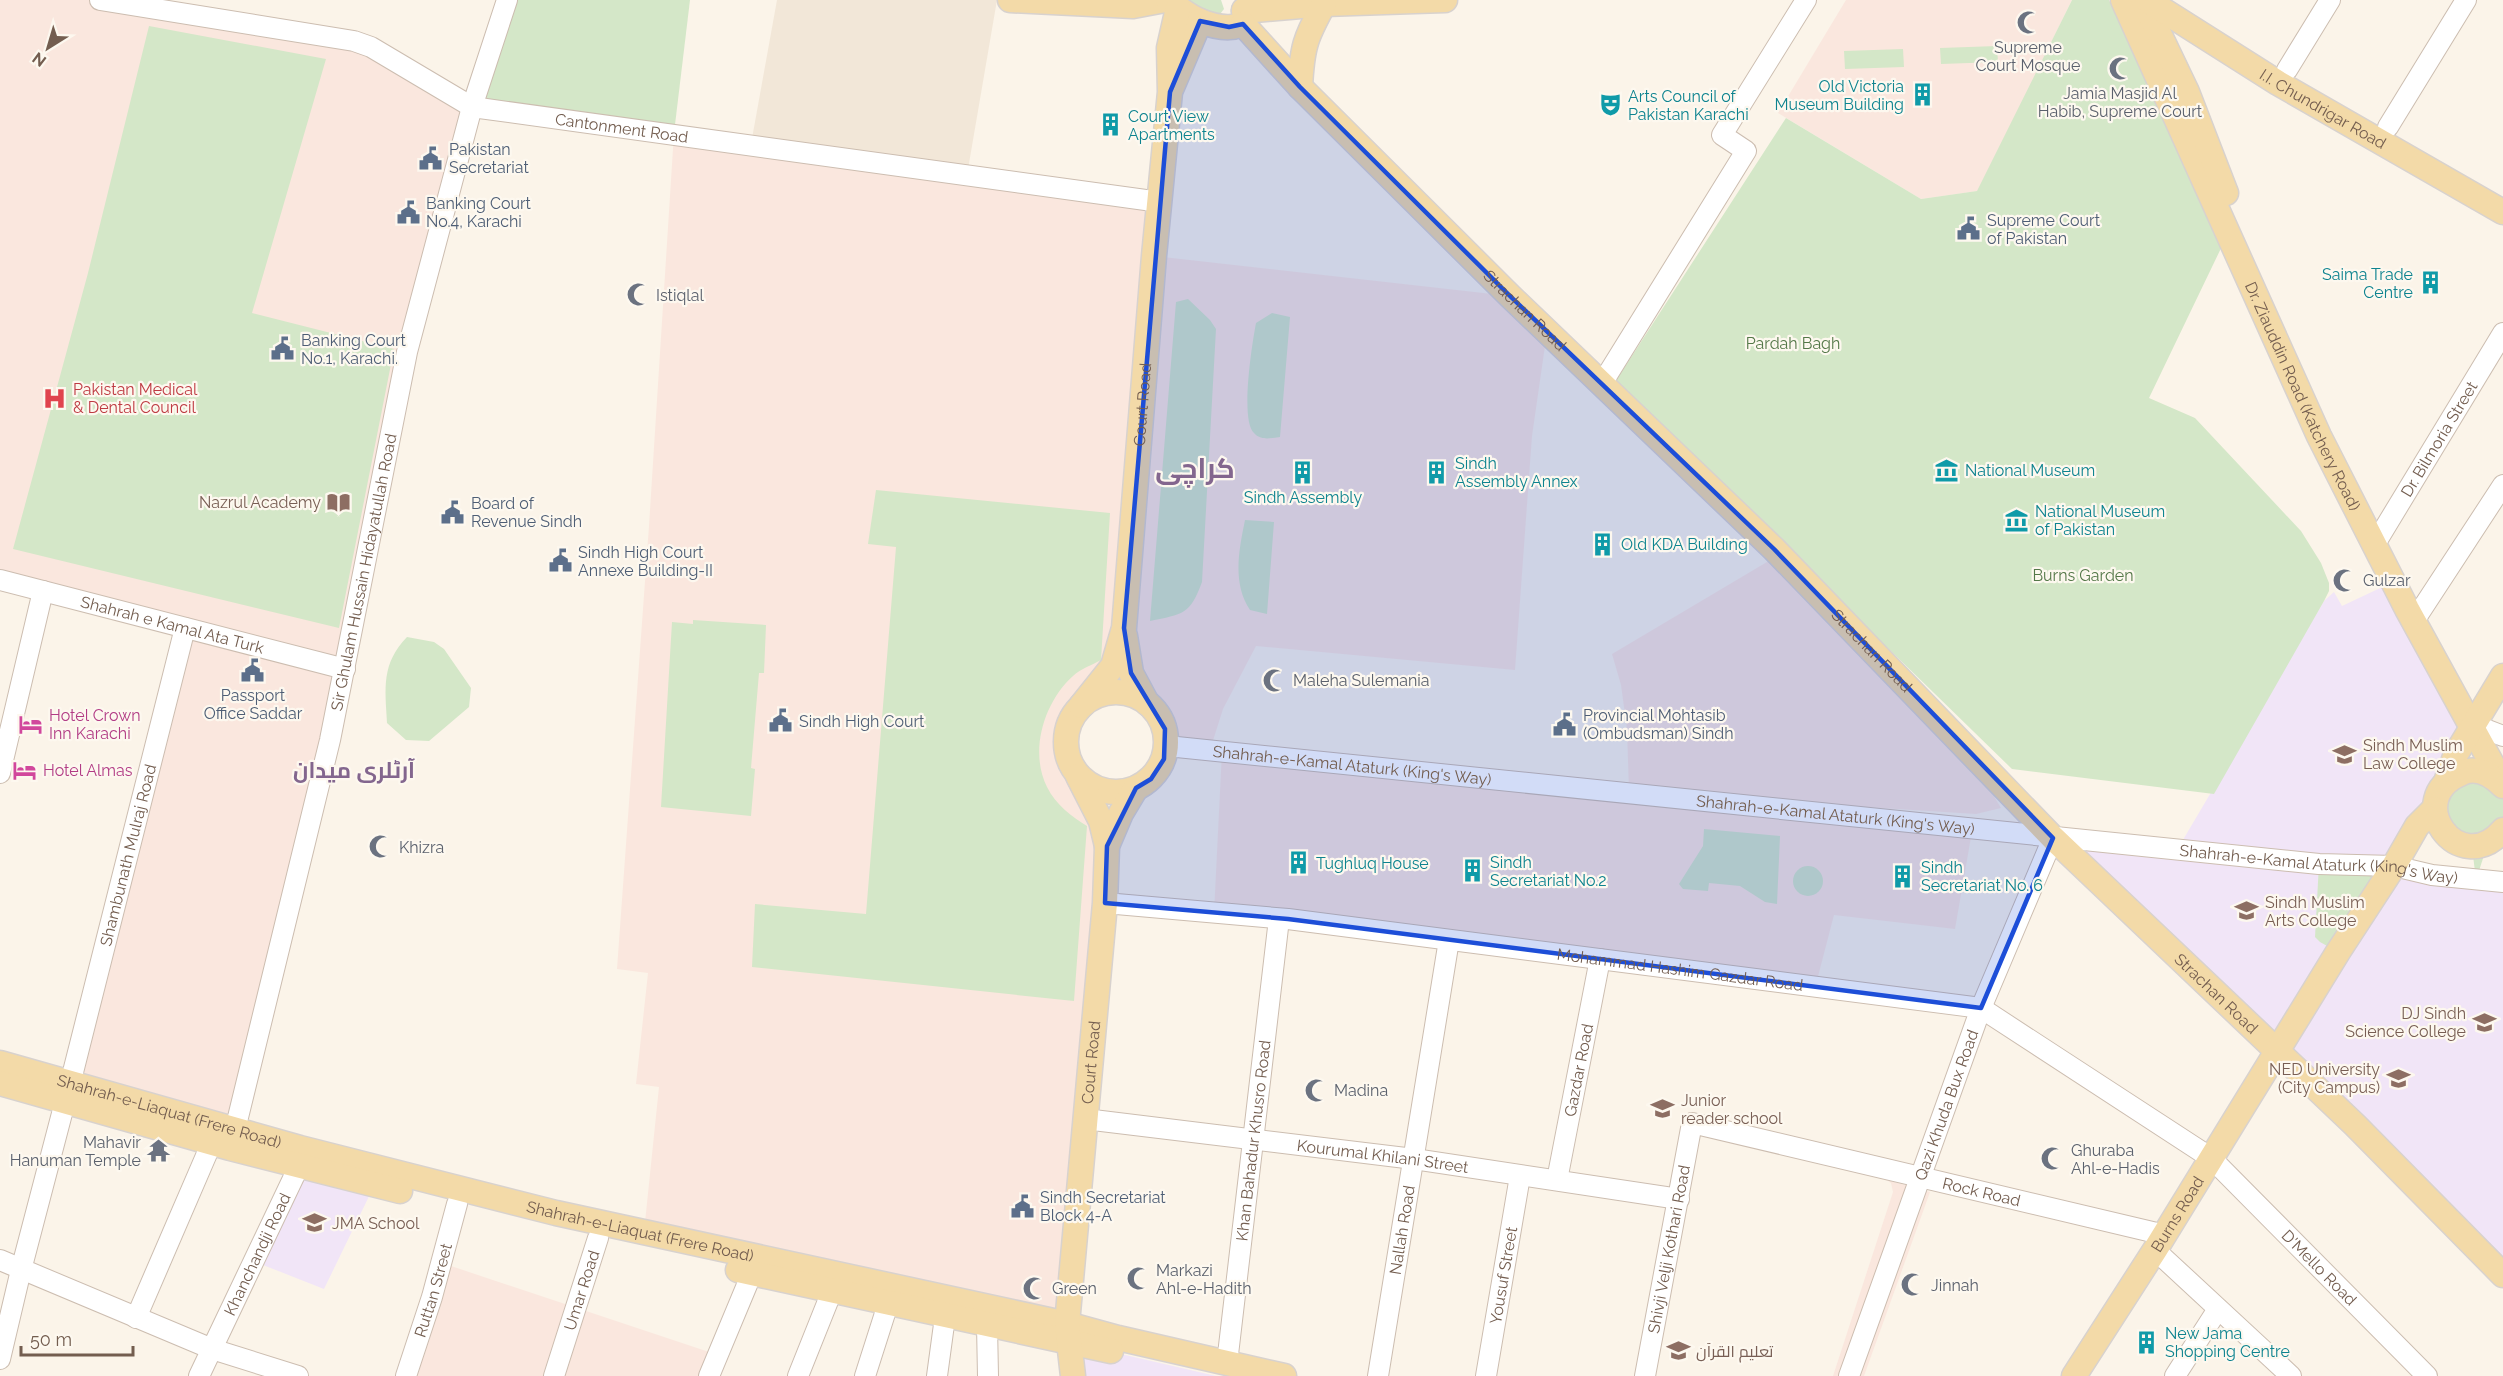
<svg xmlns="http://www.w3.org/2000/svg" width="2503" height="1376" font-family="Raleway,Cairo,sans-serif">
<rect width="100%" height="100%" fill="#fbf4e9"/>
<!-- residential -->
<polygon fill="#f2e7d8" points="777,0 997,0 967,175 751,144"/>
<!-- commercial -->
<g fill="#fae7de">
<polygon points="0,0 101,0 354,41 472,107 235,1130 70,1084 185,628 0,580"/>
<polygon points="1846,0 2072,0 1978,191 1921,199 1778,113"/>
<polygon points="674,133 1159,203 1154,256 1510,296 1547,332 1532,436 1515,670 1256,646 1223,709 1210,750 1170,743 1165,728 1131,673 1113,666 1109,692 1092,698 1071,720 1066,748 1075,769 1101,821 1067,1324 644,1232 659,1087 636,1084 648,973 617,969 649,526"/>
<polygon points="1772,559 1977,768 2001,808 1976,814 1629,792 1627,729 1621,685 1612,654"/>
<polygon points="1222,751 1971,837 1955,929 1834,915 1815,988 1214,913"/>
<polygon points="1887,1180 1930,1192 1864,1376 1833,1376 1893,1192 1891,1183"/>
<polygon points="442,1263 718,1355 709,1376 406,1376"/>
</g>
<!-- education -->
<g fill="#f1e5f7">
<polygon points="2393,582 2472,724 2391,870 2503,885 2503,1275 2052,838 2177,850 2324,601 2334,592 2342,606"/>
<polygon points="299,1166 375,1184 324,1289 253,1261"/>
<polygon points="1069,1342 1216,1376 1073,1376"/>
</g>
<!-- green -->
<g fill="#d4e7c8">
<polygon points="507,0 690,0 674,133 472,107"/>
<polygon points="1185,0 1221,0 1224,9 1220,14 1211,14"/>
<polygon points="2072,0 2109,0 2224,242 2149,398 2195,418 2301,531 2321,563 2329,583 2329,591 2324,601 2214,794 2012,769 1615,382 1786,118 1921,199 1977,191"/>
<polygon points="149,26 326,59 252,313 394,349 339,628 13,549 88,273"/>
<polygon points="1997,46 1998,62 1941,64 1940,48"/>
<polygon points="1903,49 1904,67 1845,69 1844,51"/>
<path d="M1188 299 1210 320 1216 329 1202 582C1190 615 1183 614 1150 621L1176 302Z"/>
<path d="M1272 313 1290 317 1280 437C1271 438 1261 441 1254 433 1240 420 1252 344 1256 323Z"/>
<path d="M876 490 1110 513 1101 660C1092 665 1080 669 1073 676 1044 702 1029 751 1047 787 1056 805 1071 816 1087 826L1074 1001 752 967 755 904 866 914 896 547 868 544Z"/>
<path d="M1245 520 1274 522 1267 614 1250 610C1232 583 1239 550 1245 520Z"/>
<polygon points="693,620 766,625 764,673 759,673 751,768 755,769 751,816 661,807 672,622 693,624"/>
<path d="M407 637 434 642 444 649 471 688 469 707 429 741 406 740 387 723C385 688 381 664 407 637Z"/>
<polygon points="2456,774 2503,787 2503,830 2488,843 2476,880 2472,847 2466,846 2436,796"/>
<polygon points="1704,829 1780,836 1777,904 1765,902 1740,886 1709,883 1708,891 1683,889 1679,884 1703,846"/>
<polygon points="2319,864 2391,870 2338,952 2320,942 2315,937"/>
<circle cx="1808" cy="881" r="15"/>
</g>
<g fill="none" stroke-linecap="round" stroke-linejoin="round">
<defs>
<g id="minor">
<path id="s1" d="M100 0 354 41 371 47 472 107 1160 202"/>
<polyline points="2287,70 2330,0"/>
<polyline points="2388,127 2466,0"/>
<polyline points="1601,385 1746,151 1722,135 1806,0"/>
<path id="s2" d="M2375 544 2503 333"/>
<path id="s3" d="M0 580 345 669"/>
<polyline points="2414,621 2503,485"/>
<polyline points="2472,724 2503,736"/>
<path id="s4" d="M1167 746 2319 864 2394 866 2432 875 2503 882"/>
<polyline points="0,773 43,591"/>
<path id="s5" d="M1105 903 1288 919 1981 1008 2211 1158 2427 1376"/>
<path id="s6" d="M70 1084 185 628"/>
<path id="s7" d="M1085 1119 1414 1159 1679 1199"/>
<path id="s8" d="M232 1142 330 740 407 352 472 107 507 0"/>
<path id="s9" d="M1557 1180 1600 959"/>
<polyline points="2155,1250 2291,1376"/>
<polyline points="0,1260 212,1349 298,1376"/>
<polyline points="136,1318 212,1142"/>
<polyline points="987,1325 988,1376"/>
<polyline points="0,1359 21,1270 65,1102"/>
<path id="s10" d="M1227 1363 1279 919"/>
<path id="s11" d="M199 1376 299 1166"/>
<path id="s12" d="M406 1376 432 1297 457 1204"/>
<path id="s13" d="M554 1376 598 1238"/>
<polyline points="709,1376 752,1273"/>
<polyline points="798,1376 832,1291"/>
<polyline points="865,1376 888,1304"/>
<polyline points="937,1376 945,1317"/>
<path id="s14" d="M1378 1376 1449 940"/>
<path id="s15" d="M1486 1376 1520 1176"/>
<path id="s16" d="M1645 1376 1692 1123 2165 1235"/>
<path id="s17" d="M1849 1376 1981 1008 2053 838"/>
<polyline points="2175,1376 2218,1309"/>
</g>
<g id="major">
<polyline points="1010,0 1133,6 1165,0"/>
<path d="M1168 0C1178 8 1188 16 1200 21 1215 27 1249 35 1244 10"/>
<path id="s18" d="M2123 0 2319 436 2407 609 2503 784"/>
<polyline points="2143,0 2187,92 2226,193"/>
<path id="s19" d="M2147 0 2278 83 2503 212"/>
<polyline points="1244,11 1324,4 1445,0"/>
<path id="s20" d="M1243 24 1300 87 1510 296 1774 549 2053 838 2355 1125 2503 1275"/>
<polyline points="1172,87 1200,21"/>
<path d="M1300 87C1302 48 1305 38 1324 4"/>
<polyline points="1125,636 1131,673 1147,703"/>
<circle cx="1116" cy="742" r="50"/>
<path id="s21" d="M1081 706 1113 666 1124 628 1154 256 1170 92 1169 48 1178 8"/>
<polyline points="1078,776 1101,821 1107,846"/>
<polyline points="2447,779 2456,754 2503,676"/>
<path d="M2503 786C2492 775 2477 766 2462 773 2400 798 2459 881 2503 830"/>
<path id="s22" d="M0 1063 300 1148 556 1213 1067 1324 1118 1338 1284 1376"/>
<polyline points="0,1083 230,1148 400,1191"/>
<polyline points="738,1270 1111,1351"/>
<path id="s23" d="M1073 1376 1067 1324 1105 903 1107 846 1121 813 1136 788"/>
<path id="s24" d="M2074 1376 2155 1250 2338 952 2394 866 2417 826 2434 809"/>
</g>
</defs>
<!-- minor casing -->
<use href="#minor" stroke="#ccbdb0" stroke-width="22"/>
<!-- major casing -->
<use href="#major" stroke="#d8d2ce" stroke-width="27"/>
<!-- minor -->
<use href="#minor" stroke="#fff" stroke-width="20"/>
<!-- major -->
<use href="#major" stroke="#f3daa8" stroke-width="24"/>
</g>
<!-- marked area -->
<path fill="#1d4ed8" fill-opacity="0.2" stroke="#1d4ed8" stroke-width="4.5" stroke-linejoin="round" d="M1200 21 1229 27 1243 24 1300 87 1510 296 1774 549 2053 838 1981 1008 1288 919 1105 903 1107 846 1136 788 1151 779 1164 759 1165 729 1131 673 1124 628 1170 92Z"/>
<!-- icons -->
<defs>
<symbol id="mosque-bare" viewBox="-9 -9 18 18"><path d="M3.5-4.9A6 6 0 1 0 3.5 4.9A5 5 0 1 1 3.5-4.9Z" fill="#6b7280" stroke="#fdf8ef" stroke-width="2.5" paint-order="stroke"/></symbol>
<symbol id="building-bare" viewBox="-9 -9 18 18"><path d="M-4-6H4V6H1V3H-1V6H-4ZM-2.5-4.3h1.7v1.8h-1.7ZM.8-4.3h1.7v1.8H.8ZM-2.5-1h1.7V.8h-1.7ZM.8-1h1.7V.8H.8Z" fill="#0f9aa8" stroke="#fdf8ef" stroke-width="2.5" paint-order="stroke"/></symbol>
<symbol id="theatre-bare" viewBox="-9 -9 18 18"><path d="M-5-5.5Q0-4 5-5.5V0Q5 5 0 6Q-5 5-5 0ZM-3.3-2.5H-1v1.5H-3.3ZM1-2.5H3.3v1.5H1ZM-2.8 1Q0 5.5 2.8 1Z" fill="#0f9aa8" stroke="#fdf8ef" stroke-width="2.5" paint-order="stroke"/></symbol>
<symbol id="civic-bare" viewBox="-9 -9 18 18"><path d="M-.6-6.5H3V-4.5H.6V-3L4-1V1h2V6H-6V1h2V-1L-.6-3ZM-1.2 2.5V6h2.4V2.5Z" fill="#5c6f8a" stroke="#fdf8ef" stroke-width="2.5" paint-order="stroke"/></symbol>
<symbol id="hospital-bare" viewBox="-9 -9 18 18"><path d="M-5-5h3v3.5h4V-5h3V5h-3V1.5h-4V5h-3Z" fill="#e0444e" stroke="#fdf8ef" stroke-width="2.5" paint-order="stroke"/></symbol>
<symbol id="museum-bare" viewBox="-9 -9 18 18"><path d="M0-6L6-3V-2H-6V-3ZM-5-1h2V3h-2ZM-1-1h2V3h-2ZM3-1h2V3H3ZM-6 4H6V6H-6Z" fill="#0f9aa8" stroke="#fdf8ef" stroke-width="2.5" paint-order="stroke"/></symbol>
<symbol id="library-bare" viewBox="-9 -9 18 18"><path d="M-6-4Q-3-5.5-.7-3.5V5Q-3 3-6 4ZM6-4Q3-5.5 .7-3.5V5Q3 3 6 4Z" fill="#8d6e63" stroke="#fdf8ef" stroke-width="2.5" paint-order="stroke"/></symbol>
<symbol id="hotel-bare" viewBox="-9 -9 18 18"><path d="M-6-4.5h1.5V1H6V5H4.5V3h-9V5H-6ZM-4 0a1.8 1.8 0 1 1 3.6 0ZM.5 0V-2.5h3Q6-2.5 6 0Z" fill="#d1479c" stroke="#fdf8ef" stroke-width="2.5" paint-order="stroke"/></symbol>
<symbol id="university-bare" viewBox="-9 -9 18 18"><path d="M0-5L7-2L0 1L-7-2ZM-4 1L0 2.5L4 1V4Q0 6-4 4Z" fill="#8d6e63" stroke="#fdf8ef" stroke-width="2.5" paint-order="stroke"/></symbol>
<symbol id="school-bare" viewBox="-9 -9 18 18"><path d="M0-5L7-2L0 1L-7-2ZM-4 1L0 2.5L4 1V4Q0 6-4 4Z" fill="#8d6e63" stroke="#fdf8ef" stroke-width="2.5" paint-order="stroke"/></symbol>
<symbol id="temple-bare" viewBox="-9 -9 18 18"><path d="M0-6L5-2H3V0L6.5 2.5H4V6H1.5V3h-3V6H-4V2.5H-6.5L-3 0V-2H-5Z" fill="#6b7280" stroke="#fdf8ef" stroke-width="2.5" paint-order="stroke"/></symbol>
</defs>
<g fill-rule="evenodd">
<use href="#mosque-bare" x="2012" y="6" width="33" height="33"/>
<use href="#mosque-bare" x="2104" y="52" width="33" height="33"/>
<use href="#building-bare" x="1906" y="78" width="33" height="33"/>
<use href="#theatre-bare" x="1594" y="88" width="33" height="33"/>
<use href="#building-bare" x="1094" y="108" width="33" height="33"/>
<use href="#civic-bare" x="414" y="142" width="33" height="33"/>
<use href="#civic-bare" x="392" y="196" width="33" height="33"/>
<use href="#civic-bare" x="1952" y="212" width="33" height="33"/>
<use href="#building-bare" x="2414" y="266" width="33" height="33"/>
<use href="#mosque-bare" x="622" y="278" width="33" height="33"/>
<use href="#civic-bare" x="266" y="332" width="33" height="33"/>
<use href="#hospital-bare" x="38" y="382" width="33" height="33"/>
<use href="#museum-bare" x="1930" y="454" width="33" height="33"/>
<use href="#building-bare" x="1286" y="456" width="33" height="33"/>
<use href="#building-bare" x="1420" y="456" width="33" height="33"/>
<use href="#library-bare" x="322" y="486" width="33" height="33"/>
<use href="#civic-bare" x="436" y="496" width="33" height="33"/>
<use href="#museum-bare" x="2000" y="504" width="33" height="33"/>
<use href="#building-bare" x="1586" y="528" width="33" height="33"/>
<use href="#civic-bare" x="544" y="544" width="33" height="33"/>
<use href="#mosque-bare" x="2328" y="564" width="33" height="33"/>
<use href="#civic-bare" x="236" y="654" width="33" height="33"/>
<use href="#mosque-bare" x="1258" y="664" width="33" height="33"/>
<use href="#civic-bare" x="764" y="704" width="33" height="33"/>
<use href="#hotel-bare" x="14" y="708" width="33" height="33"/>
<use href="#civic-bare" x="1548" y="708" width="33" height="33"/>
<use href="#university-bare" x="2328" y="738" width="33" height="33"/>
<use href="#hotel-bare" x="8" y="754" width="33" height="33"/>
<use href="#mosque-bare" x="364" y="830" width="33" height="33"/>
<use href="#building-bare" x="1282" y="846" width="33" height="33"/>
<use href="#building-bare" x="1456" y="854" width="33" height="33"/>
<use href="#building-bare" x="1886" y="860" width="33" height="33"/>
<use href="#university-bare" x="2230" y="894" width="33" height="33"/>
<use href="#university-bare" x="2468" y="1006" width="33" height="33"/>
<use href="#university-bare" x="2382" y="1062" width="33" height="33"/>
<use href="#mosque-bare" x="1300" y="1074" width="33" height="33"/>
<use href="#school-bare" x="1646" y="1092" width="33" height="33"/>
<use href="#temple-bare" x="142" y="1134" width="33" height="33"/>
<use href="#mosque-bare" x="2036" y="1142" width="33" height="33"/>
<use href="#civic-bare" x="1006" y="1190" width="33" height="33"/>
<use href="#school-bare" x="298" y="1206" width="33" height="33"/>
<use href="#mosque-bare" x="1122" y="1262" width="33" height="33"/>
<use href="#mosque-bare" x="1896" y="1268" width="33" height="33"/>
<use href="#mosque-bare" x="1018" y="1272" width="33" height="33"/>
<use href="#building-bare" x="2130" y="1326" width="33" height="33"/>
<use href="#school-bare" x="1662" y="1334" width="33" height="33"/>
</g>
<g text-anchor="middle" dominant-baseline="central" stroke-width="4.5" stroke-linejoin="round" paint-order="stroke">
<!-- worship labels -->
<g font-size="16" fill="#5b616d" stroke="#fdf8ef" text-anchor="start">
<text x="2028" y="47" text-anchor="middle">Supreme<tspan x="2028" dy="18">Court Mosque</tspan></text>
<text x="2120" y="93" text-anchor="middle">Jamia Masjid Al<tspan x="2120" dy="18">Habib, Supreme Court</tspan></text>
<text x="656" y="295">Istiqlal</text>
<text x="2363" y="580">Gulzar</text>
<text x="1293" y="680">Maleha Sulemania</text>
<text x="399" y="847">Khizra</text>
<text x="1334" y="1090">Madina</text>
<text x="141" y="1142" text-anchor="end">Mahavir<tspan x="141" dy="18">Hanuman Temple</tspan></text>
<text x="2071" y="1150">Ghuraba<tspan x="2071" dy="18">Ahl-e-Hadis</tspan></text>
<text x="1156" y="1270">Markazi<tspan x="1156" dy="18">Ahl-e-Hadith</tspan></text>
<text x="1931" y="1285">Jinnah</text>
<text x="1052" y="1288">Green</text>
</g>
<!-- culture labels -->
<g font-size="16" fill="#0d838f" stroke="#fdf8ef" text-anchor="start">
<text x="1904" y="86" text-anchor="end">Old Victoria<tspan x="1904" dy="18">Museum Building</tspan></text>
<text x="1628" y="96">Arts Council of<tspan x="1628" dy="18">Pakistan Karachi</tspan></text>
<text x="1128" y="116">Court View<tspan x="1128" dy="18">Apartments</tspan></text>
<text x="2413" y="274" text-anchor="end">Saima Trade<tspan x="2413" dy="18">Centre</tspan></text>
<text x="1455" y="463">Sindh<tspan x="1455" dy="18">Assembly Annex</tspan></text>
<text x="1965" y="470">National Museum</text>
<text x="1303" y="497" text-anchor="middle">Sindh Assembly</text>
<text x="2035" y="511">National Museum<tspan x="2035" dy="18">of Pakistan</tspan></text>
<text x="1621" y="544">Old KDA Building</text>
<text x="1490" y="862">Sindh<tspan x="1490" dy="18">Secretariat No.2</tspan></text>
<text x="1316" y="863">Tughluq House</text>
<text x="1921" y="867">Sindh<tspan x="1921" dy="18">Secretariat No. 6</tspan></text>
<text x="2165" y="1333">New Jama<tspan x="2165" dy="18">Shopping Centre</tspan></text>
</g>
<!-- street labels -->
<g font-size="16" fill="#735d4f" stroke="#fdf8ef">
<text stroke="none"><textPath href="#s19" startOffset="207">I.I. Chundrigar Road</textPath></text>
<text stroke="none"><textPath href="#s1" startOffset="544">Cantonment Road</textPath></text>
<text stroke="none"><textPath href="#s20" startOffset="402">Strachan Road</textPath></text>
<text stroke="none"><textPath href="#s18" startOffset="435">Dr. Ziauddin Road (Katchery Road)</textPath></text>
<text stroke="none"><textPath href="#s21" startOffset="315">Court Road</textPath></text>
<text stroke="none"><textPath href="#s2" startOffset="123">Dr. Bilmoria Street</textPath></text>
<text stroke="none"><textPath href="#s8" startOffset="585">Sir Ghulam Hussain Hidayatullah Road</textPath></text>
<text stroke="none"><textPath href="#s3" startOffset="178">Shahrah e Kamal Ata Turk</textPath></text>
<text stroke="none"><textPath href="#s20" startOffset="888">Strachan Road</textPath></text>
<text stroke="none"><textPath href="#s4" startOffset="186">Shahrah-e-Kamal Ataturk (King's Way)</textPath></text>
<text stroke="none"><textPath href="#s4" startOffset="672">Shahrah-e-Kamal Ataturk (King's Way)</textPath></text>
<text stroke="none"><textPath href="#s6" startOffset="236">Shambunath Mulraj Road</textPath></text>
<text stroke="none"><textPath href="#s4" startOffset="1158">Shahrah-e-Kamal Ataturk (King's Way)</textPath></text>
<text stroke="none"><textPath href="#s5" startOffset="579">Mohammad Hashim Gazdar Road</textPath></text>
<text stroke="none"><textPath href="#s20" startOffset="1374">Strachan Road</textPath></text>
<text stroke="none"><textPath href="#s23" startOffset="315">Court Road</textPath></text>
<text stroke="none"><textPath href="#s9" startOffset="112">Gazdar Road</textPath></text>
<text stroke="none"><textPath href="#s17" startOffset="288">Qazi Khuda Bux Road</textPath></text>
<text stroke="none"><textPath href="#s22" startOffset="176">Shahrah-e-Liaquat (Frere Road)</textPath></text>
<text stroke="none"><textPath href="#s10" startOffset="224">Khan Bahadur Khusro Road</textPath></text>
<text stroke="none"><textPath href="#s7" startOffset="300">Kourumal Khilani Street</textPath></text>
<text stroke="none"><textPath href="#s16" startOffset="555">Rock Road</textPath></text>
<text stroke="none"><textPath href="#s24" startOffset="192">Burns Road</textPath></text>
<text stroke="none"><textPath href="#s14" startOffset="148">Nallah Road</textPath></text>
<text stroke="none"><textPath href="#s22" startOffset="662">Shahrah-e-Liaquat (Frere Road)</textPath></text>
<text stroke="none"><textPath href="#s16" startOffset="129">Shivji Velji Kothari Road</textPath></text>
<text stroke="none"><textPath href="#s11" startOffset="135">Khanchandji Road</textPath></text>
<text stroke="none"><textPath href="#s5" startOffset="1311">D'Mello Road</textPath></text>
<text stroke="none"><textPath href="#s15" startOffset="102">Yousuf Street</textPath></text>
<text stroke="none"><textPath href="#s12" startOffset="90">Ruttan Street</textPath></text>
<text stroke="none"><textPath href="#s13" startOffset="90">Umar Road</textPath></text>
</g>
<!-- service labels -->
<g font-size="16" fill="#4e5e75" stroke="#fdf8ef" text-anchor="start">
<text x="449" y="149">Pakistan<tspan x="449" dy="18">Secretariat</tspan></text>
<text x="426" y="203">Banking Court<tspan x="426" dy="18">No.4, Karachi</tspan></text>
<text x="1987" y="220">Supreme Court<tspan x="1987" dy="18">of Pakistan</tspan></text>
<text x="301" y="340">Banking Court<tspan x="301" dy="18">No.1, Karachi.</tspan></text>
<text x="471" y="503">Board of<tspan x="471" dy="18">Revenue Sindh</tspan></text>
<text x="578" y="552">Sindh High Court<tspan x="578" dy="18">Annexe Building-II</tspan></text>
<text x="253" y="695" text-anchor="middle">Passport<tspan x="253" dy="18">Office Saddar</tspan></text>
<text x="1583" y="715">Provincial Mohtasib<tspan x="1583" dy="18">(Ombudsman) Sindh</tspan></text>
<text x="799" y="721">Sindh High Court</text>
<text x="1040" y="1197">Sindh Secretariat<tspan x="1040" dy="18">Block 4-A</tspan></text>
</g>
<!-- park labels -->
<g font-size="16" fill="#547848" stroke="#fdf8ef">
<text x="1793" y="343">Pardah Bagh</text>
<text x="2083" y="575">Burns Garden</text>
</g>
<!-- health labels -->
<g font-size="16" fill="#be3a42" stroke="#fdf8ef" text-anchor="start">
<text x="73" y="389">Pakistan Medical<tspan x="73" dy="18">&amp; Dental Council</tspan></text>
</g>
<!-- education labels -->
<g font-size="16" fill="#785e54" stroke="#fdf8ef" text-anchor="start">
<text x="321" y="502" text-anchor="end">Nazrul Academy</text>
<text x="2363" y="745">Sindh Muslim<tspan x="2363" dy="18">Law College</tspan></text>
<text x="2265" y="902">Sindh Muslim<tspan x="2265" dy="18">Arts College</tspan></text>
<text x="2466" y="1013" text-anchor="end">DJ Sindh<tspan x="2466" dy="18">Science College</tspan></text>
<text x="2380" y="1069" text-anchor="end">NED University<tspan x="2380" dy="18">(City Campus)</tspan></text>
<text x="1681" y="1100">Junior<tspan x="1681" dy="18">reader school</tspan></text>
<text x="332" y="1223">JMA School</text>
<text x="1696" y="1351">تعلیم القرآن</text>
</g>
<!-- hotel labels -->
<g font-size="16" fill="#b23c85" stroke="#fdf8ef" text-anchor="start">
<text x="49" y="715">Hotel Crown<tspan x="49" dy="18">Inn Karachi</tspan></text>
<text x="43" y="770">Hotel Almas</text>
</g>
<!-- district labels -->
<g font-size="22" font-weight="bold" fill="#83668e" stroke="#fdf8ef">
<text x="354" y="770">آرٹلری میدان</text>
</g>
<!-- town labels -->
<g font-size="28" font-weight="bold" fill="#83668e" stroke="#fdf8ef">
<text x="1195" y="468">کراچی</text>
</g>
</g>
<!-- north arrow -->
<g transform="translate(48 48) rotate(217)" stroke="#fdf8ef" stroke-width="4.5" paint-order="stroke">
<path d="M0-4.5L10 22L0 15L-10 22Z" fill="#735d4f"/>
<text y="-9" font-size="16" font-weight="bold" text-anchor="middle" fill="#735d4f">N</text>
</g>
<!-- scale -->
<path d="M21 1346v9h112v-9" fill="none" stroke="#735d4f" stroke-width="3"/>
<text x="30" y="1346" font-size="18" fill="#735d4f" stroke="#fdf8ef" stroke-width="4.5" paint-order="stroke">50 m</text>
</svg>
